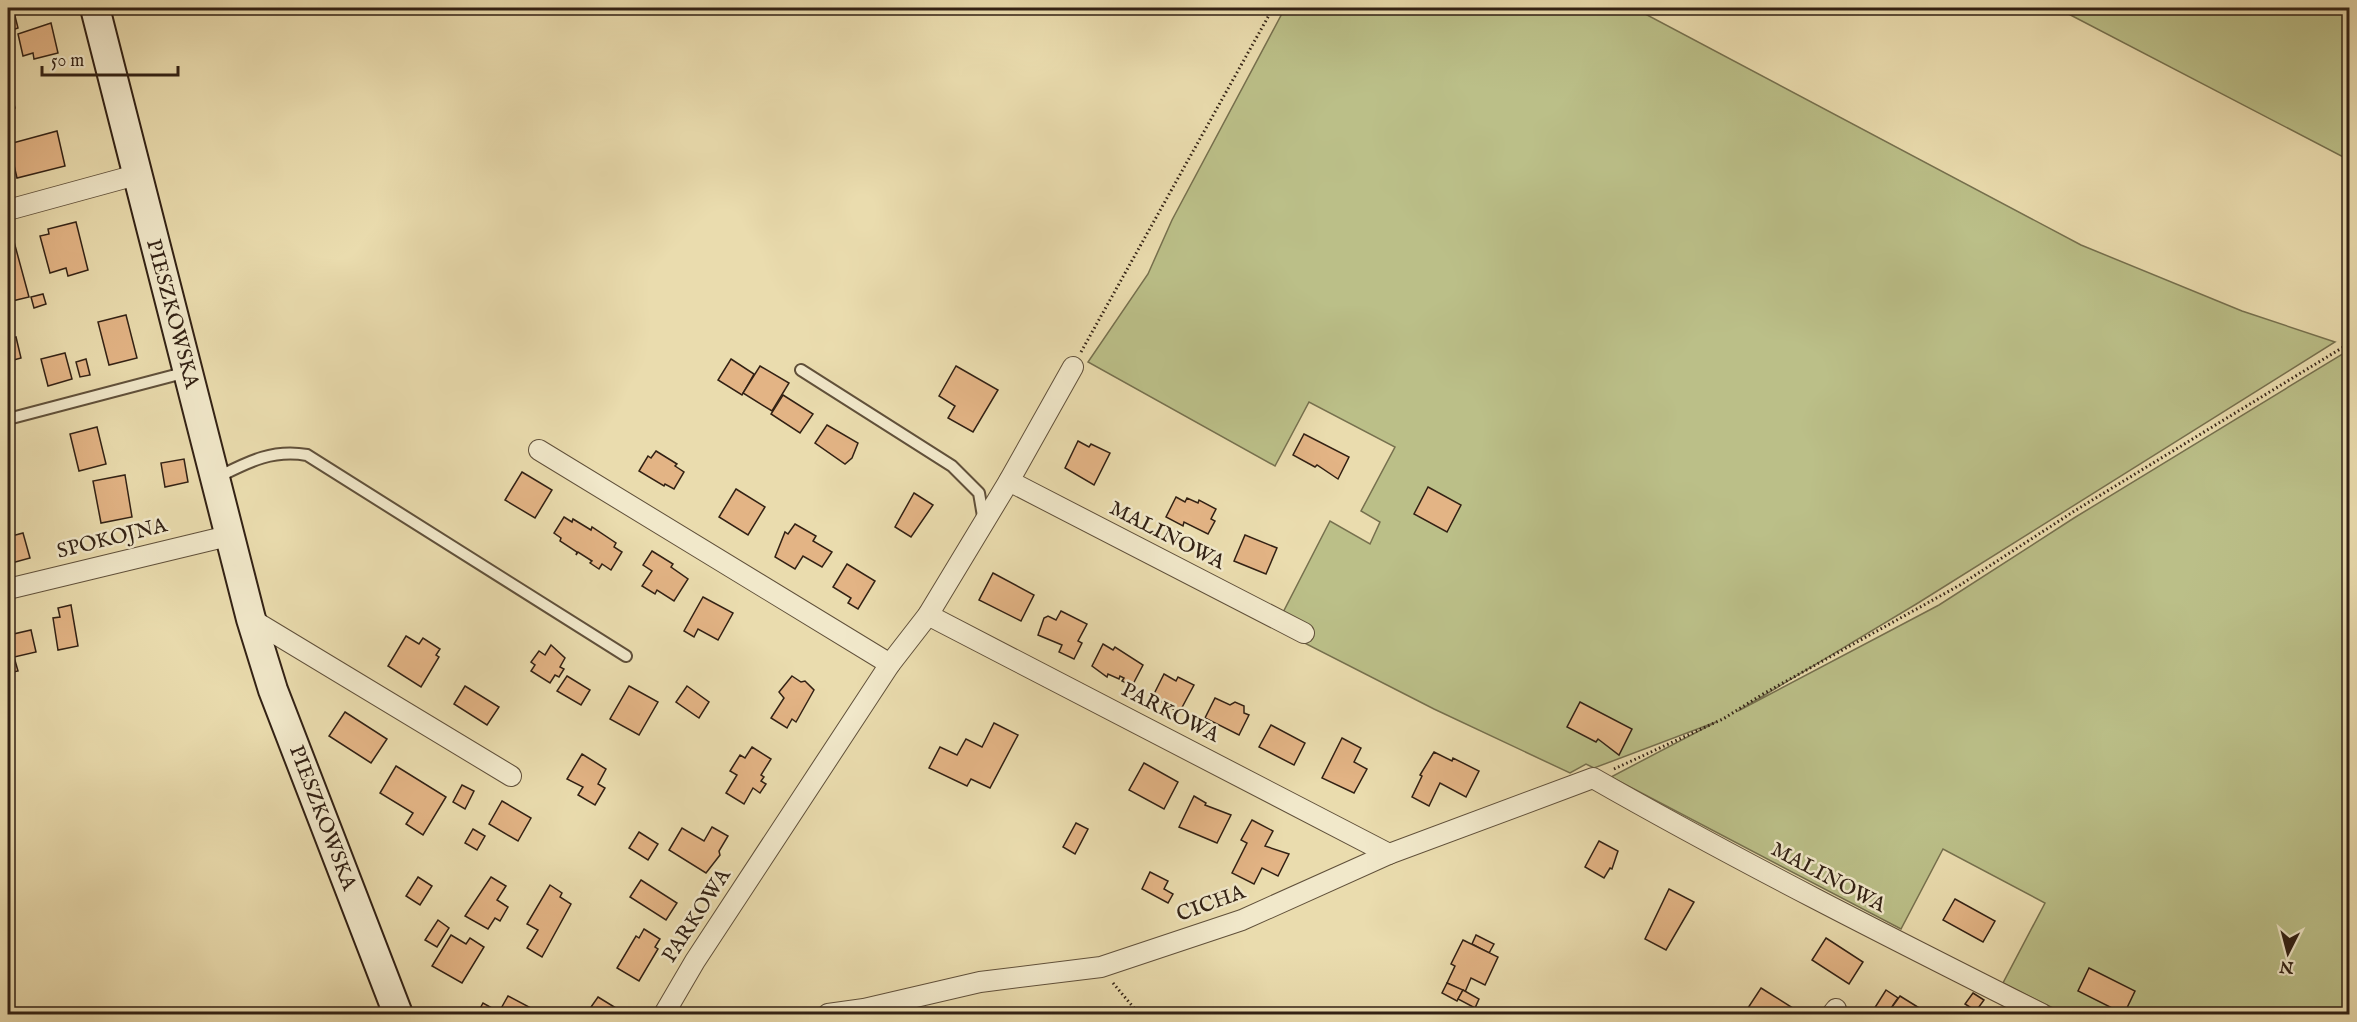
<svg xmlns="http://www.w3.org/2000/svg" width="2357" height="1022" font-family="'IM FELL English',serif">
<rect width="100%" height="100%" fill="#eadcae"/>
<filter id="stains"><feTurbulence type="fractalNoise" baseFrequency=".00333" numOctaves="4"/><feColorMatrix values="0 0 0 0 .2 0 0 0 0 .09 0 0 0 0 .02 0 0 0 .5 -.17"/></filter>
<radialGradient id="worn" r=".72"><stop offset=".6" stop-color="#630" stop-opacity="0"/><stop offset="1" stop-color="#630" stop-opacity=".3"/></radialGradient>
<!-- green -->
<g fill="#bbbf88" stroke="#76704e" stroke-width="1.5">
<polygon points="1285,8 1634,8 2081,245 2242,311 2335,342 1918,603 1738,711 1939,605 2074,518 2349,350 2349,1014 2065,1014 2003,983 2045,903 1943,849 1901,929 1611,777 1716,722 1594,768 1586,764 1570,773 1434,709 1275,628 1330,521 1370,544 1380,522 1361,511 1395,447 1309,402 1275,466 1088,362 1148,274 1172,220"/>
<polygon points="2057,8 2349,8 2349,160"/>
</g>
<!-- building -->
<g fill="#e3b485" stroke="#322114" stroke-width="1.5">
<polygon points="13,8 18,28 9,31 8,10"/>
<polygon points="51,23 58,53 34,59 33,53 23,56 18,34"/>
<polygon points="8,83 15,108 8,110"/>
<polygon points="57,131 65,166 17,178 9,144"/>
<polygon points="76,222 88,270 68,276 66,268 50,273 40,236 49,234 48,229"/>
<polygon points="13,238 29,297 8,302 8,239"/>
<polygon points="43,294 46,304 34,308 31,297"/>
<polygon points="126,315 137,358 109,365 98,322"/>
<polygon points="16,337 21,358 10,361 8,339"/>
<polygon points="65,353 72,379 48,386 41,359"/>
<polygon points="86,359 90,375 80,377 76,362"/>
<polygon points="731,359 754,374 742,395 718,380"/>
<polygon points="760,366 789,383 772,411 743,393"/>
<polygon points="956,366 998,390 973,432 948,418 955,406 939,396"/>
<polygon points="783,395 813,414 800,433 771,414"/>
<polygon points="827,425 858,443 852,458 845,464 815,443"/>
<polygon points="97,427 106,464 79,471 70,434"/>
<polygon points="1304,434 1349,457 1338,479 1317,465 1315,467 1293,455"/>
<polygon points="1078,441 1089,447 1091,444 1110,453 1094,485 1065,468"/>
<polygon points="656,451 677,464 675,466 684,472 674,489 665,484 664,486 639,471 648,456 651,458"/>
<polygon points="184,459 188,482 165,487 161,463"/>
<polygon points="522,472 552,490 535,518 505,500"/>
<polygon points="125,475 132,517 101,523 93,481"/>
<polygon points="1428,487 1461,505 1447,532 1414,514"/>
<polygon points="736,489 765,507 748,535 719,517"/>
<polygon points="914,493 933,505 911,537 895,527"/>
<polygon points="1176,497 1185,502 1187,498 1198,503 1199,500 1216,509 1211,519 1215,521 1208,534 1184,522 1183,526 1166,517"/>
<polygon points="564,517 572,522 573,519 591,530 592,527 616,543 614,547 622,552 611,570 602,564 599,569 590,563 592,561 578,552 576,555 577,552 560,541 561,538 554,533"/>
<polygon points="795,524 816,536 813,541 832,552 822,567 803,556 795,569 775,557 785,532 788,534"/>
<polygon points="23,533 30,558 8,564 8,537"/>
<polygon points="1245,535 1277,548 1266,574 1234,561"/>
<polygon points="652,551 673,564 671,567 688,579 674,601 657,590 655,594 642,586 652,571 643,565"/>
<polygon points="847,564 875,581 858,609 848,603 851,598 833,587"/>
<polygon points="993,573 1034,595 1021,621 979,600"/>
<polygon points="703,597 733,613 718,640 698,629 694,637 684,631"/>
<polygon points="71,605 78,646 58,650 53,618 60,617 58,608"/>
<polygon points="1061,611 1087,624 1078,641 1082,643 1074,659 1059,652 1062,645 1038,635 1044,618 1048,616 1056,620"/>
<polygon points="8,627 9,635 31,630 36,652 14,657 18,671 8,673"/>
<polygon points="406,636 419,644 423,638 440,649 436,655 439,657 421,687 388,666"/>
<polygon points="1103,644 1113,650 1115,647 1143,665 1132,686 1122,681 1124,678 1120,676 1119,679 1108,674 1107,677 1092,666"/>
<polygon points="551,645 565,658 560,667 564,669 559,677 555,675 550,683 531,671 535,665 531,662 539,651 545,655"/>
<polygon points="1164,674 1176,681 1178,677 1194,685 1179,713 1153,696"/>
<polygon points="567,676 590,690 581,705 557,691"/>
<polygon points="792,676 801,682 805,681 814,690 796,722 792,719 787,728 771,718 784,698 779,692"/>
<polygon points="465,686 499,707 487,725 454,704"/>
<polygon points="629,686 658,702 639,735 610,719"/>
<polygon points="687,686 709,702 699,718 676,702"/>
<polygon points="1215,698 1230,705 1235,702 1244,706 1244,713 1249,715 1239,735 1205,718"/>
<polygon points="1580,702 1632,729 1619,755 1598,739 1596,742 1567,727"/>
<polygon points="345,712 387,739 371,763 329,736"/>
<polygon points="994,723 1018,735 990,788 971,779 967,786 929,768 940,747 957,755 966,739 982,747"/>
<polygon points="1271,725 1305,743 1294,765 1259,747"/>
<polygon points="1342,738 1361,748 1354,762 1367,769 1354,793 1322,778"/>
<polygon points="752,747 771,759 761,775 764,777 761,781 766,784 760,793 753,788 744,804 726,793 737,775 730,771 740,755 745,758"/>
<polygon points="1434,752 1452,761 1453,758 1479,771 1466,797 1440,783 1429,806 1412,797 1422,776 1420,775"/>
<polygon points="582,754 606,769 598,784 605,788 595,805 578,795 583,787 567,779"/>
<polygon points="1144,763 1178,782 1164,809 1129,790"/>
<polygon points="396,766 446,797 423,835 406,824 413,813 380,793"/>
<polygon points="462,785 474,791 465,809 453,802"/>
<polygon points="1194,796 1206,803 1205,805 1231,815 1217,843 1179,827"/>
<polygon points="502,801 531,818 518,841 489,824"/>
<polygon points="1252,820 1273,831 1265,846 1289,854 1278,876 1262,868 1254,884 1232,873 1247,843 1241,840"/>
<polygon points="1076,823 1088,829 1075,854 1063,847"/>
<polygon points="712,827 728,836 719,851 720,855 706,873 669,850 682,828 704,841"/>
<polygon points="473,829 485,836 477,850 465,843"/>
<polygon points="639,832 658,844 648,860 629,848"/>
<polygon points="1599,841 1618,851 1612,869 1610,868 1604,878 1585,867"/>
<polygon points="1150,872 1168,881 1164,889 1173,894 1168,903 1142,889"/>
<polygon points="418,877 432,886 420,905 406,896"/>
<polygon points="491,877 506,886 497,900 508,907 500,921 495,918 488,929 465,916"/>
<polygon points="641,880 677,903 666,920 630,897"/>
<polygon points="550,885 562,893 560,897 571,904 542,957 527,948 538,930 527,924"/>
<polygon points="1669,889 1694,902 1666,950 1645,939"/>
<polygon points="1955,899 1995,921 1983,942 1943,920"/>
<polygon points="438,920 449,928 437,947 425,940"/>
<polygon points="644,929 660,939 655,947 658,949 639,981 617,968 636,936 639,938"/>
<polygon points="451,935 466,944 470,938 484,947 462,983 432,966"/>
<polygon points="1476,935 1494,944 1489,953 1472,944"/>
<polygon points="1826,938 1863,962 1849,984 1812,960"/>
<polygon points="1463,940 1498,957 1485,985 1471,978 1465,992 1447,983 1455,966 1451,964"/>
<polygon points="2089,968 2135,991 2124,1014 2078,991"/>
<polygon points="1447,983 1463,990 1457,1001 1442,993"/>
<polygon points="1761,988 1796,1010 1794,1014 1744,1014"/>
<polygon points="1463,990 1479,999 1475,1008 1458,999"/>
<polygon points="1886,990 1898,998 1887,1014 1883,1014 1874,1009"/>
<polygon points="1973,993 1984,1000 1976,1011 1965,1004"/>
<polygon points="508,996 531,1008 528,1014 477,1014 483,1003 499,1012"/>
<polygon points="1900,996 1929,1014 1887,1014"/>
<polygon points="598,997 616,1008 612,1014 603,1014 591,1007"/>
</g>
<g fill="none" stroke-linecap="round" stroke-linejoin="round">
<defs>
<g id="lane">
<polyline points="801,370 952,466 979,493 984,522"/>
<polyline points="8,419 187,372"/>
<path d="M218 477C248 462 272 449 307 455L626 656"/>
</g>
<g id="street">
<polyline points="8,210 136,175"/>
<polyline points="539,450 890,664"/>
<polyline points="1009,481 1304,633"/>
<polyline points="8,589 228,536"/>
<polyline points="928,615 1389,854"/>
<polyline points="251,619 511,776"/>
<polyline points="664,1014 695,961 890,664 928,615 1009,481 1073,367"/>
<path d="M828 1014 864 1009 980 982 1101 967 1242 920 1389 854 1593 778C1740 862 1891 938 2042 1014"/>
<polyline points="1832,1014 1836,1009"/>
</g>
<polyline id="secondary" points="95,8 251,619 273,690 398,1014"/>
</defs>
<!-- lane casing -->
<use href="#lane" stroke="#60503a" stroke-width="14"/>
<!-- street casing -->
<use href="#street" stroke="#60503a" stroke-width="22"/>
<!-- secondary casing -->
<use href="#secondary" stroke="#322114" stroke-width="32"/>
<!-- path -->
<g stroke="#322114" stroke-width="3" stroke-dasharray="1.5 3" stroke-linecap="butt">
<polyline points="1081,352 1273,8"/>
<polyline points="1614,769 1723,719 1763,694 1960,585 2076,510 2350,343"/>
<polyline points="1113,983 1139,1014"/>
</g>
<!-- lane -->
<use href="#lane" stroke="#f1e8ca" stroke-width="10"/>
<!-- street -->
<use href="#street" stroke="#f1e8ca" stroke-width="20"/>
<!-- secondary -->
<use href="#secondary" stroke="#f1e8ca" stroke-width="28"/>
</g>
<g text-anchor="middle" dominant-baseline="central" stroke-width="5" stroke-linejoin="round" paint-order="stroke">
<!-- street labels -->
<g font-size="21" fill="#322114" stroke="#f1e8ca">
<text transform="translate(172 314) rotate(75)">PIESZKOWSKA</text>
<text transform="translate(1167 536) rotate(27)">MALINOWA</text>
<text transform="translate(112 539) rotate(-14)">SPOKOJNA</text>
<text transform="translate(1170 713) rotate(27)">PARKOWA</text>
<text transform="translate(322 818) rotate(69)">PIESZKOWSKA</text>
<text transform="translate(1828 878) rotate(28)">MALINOWA</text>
<text transform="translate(1211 904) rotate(-20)">CICHA</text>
<text transform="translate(697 916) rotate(-57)">PARKOWA</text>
</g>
</g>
<!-- margin -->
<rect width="2357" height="1022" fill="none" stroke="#eadcae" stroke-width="30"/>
<rect x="9" y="9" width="2339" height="1004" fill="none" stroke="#322114" stroke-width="3"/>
<rect x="15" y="15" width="2327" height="992" fill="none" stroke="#322114" stroke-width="1.5"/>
<!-- north arrow -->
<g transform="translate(2288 953) rotate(186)" stroke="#f1e8ca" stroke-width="4.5" paint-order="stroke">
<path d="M0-4.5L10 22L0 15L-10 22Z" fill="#322114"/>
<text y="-9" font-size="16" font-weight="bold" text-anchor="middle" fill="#322114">N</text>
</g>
<!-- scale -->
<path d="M42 66v9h136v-9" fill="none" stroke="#322114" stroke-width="3"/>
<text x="51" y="66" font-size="18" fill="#322114" stroke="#f1e8ca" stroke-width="4.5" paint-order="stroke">50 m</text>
<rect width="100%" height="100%" filter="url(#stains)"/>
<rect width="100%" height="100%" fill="url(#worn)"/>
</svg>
